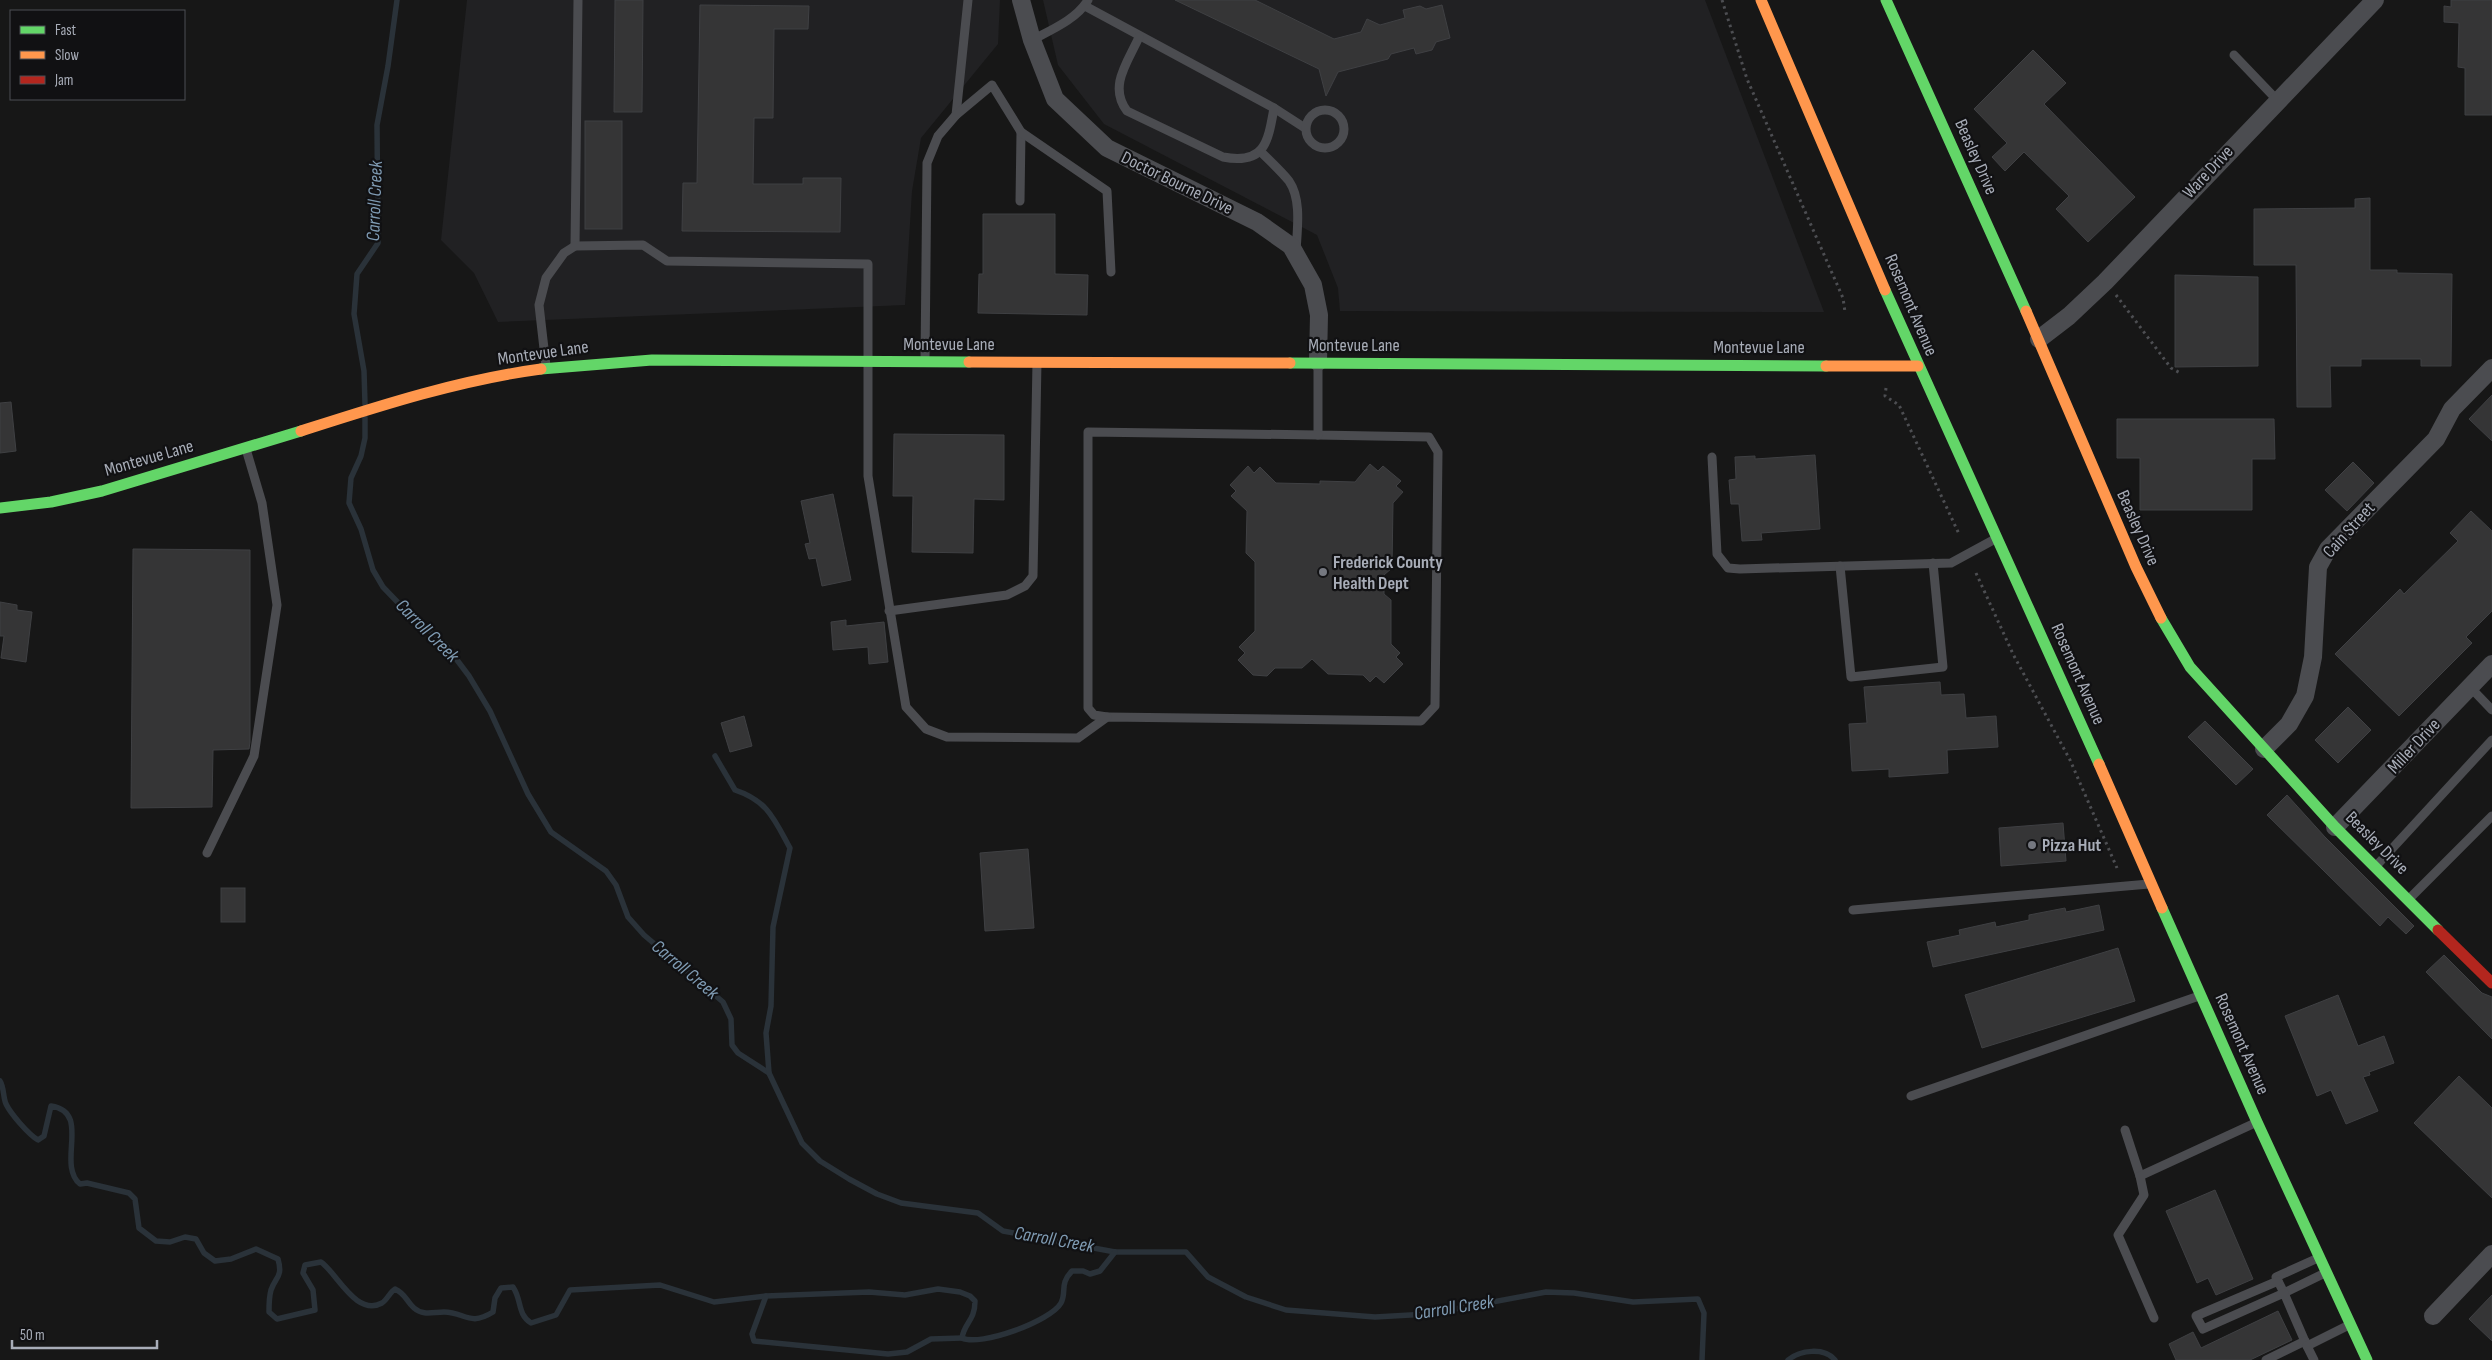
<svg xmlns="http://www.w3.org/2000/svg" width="2492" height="1360" font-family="'Sofia Sans Condensed',sans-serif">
<rect width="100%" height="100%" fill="#171717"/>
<!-- built -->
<g fill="#212123">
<polygon points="467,0 1000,0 998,44 921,138 912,191 905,305 498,322 474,273 441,240"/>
<polygon points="1043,0 1705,0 1824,312 1340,311 1338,288 1317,235 1104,124 1058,65"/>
</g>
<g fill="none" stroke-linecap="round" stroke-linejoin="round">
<!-- stream -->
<g stroke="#2a3239" stroke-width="5.5">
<polyline points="365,404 364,371 354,314 357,274 378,243 377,125 388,66 397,0"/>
<polyline points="365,418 365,438 361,456 351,478 349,503 361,529 373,570 383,587 408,613 445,644 469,676 490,711 528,794 551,832 606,871 616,885 628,917 644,935 723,1002 731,1019 732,1045 738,1053 769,1073 802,1143 820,1161 849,1179 877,1194 901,1203 978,1213 1003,1231 1115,1252 1186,1252 1208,1277 1246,1297 1286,1310 1375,1317 1428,1314 1546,1292 1574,1293 1633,1302 1698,1299 1704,1313 1702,1360"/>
<path d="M715 756 735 790C768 801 774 819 790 848L773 927 771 1006 766 1033 769 1073"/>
<path d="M0 1081C4 1087 3 1097 6 1104 11 1114 28 1134 38 1140L44 1136 51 1106C92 1112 56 1164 80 1184L87 1183 129 1193 135 1199 139 1228 156 1241 170 1242 185 1237 196 1239 204 1253 215 1261 231 1259 256 1249 278 1259C283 1277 276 1276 271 1290 269 1297 269 1305 269 1312L277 1319 315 1310 313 1290 303 1273 305 1265 321 1262C337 1273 356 1317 382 1303 387 1300 390 1292 395 1289 406 1294 406 1301 414 1308 423 1316 433 1312 444 1312 465 1312 469 1327 493 1312L495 1298 501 1288 513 1287C522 1300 517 1314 531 1323L556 1315 570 1290 660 1285 714 1302 766 1296 869 1292 905 1295 938 1289 960 1292 970 1296 975 1301C975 1321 964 1323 962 1338 980 1347 1051 1321 1061 1303 1067 1292 1059 1284 1072 1271H1083L1090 1274 1100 1271 1115 1252"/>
<polyline points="766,1296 752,1334 754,1341 888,1354 907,1352 931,1339 962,1338"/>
<path d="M1788 1360C1800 1350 1824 1347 1835 1360"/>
</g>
</g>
<!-- building -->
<g fill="#353536" stroke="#3f4043">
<polygon points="615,0 643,0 642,112 614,112"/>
<polygon points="1175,0 1255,0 1334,39 1361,32 1367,19 1380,25 1405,18 1403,10 1420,6 1426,9 1442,5 1450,38 1436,42 1432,50 1416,54 1414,48 1391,54 1388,59 1338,72 1326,96 1319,69"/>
<polygon points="2451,0 2492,0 2492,115 2465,115 2465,68 2458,67 2459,23 2444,22 2444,6 2451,7"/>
<polygon points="700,5 809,6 808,29 774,29 773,118 754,118 753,184 803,184 803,178 841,178 840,232 682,231 683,183 697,183"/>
<polygon points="2033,50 2066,83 2044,104 2135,197 2088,242 2056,209 2069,196 2024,152 2005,171 1992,157 2007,143 1974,109"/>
<rect x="585" y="121" width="37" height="108"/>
<polygon points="2370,198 2370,270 2397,270 2397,273 2452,274 2451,366 2421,366 2421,359 2361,359 2361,366 2330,366 2331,407 2297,407 2296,265 2254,265 2254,209 2355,208 2355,199"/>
<polygon points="983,214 1055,214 1055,274 1088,275 1087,315 978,313 979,274 983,274"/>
<polygon points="2175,275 2258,277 2258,366 2175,367"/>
<polygon points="2492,395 2492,441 2469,419"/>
<polygon points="11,402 16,451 0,453 0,403"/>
<polygon points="2117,419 2274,419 2275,459 2252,459 2252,510 2140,510 2140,458 2117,458"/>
<polygon points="894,434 1004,435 1004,500 974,499 973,553 912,552 913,496 893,496"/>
<polygon points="1815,455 1820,529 1761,533 1762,540 1742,541 1739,504 1731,504 1729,480 1736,479 1735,457 1755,456 1755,459"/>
<polygon points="2353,462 2374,483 2347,511 2325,490"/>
<polygon points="1370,464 1378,471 1383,466 1401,481 1396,486 1403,492 1393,503 1392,568 1384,575 1384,594 1391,600 1391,644 1400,653 1396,657 1403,664 1384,683 1376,676 1370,682 1363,675 1328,674 1312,659 1302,668 1275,668 1267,676 1253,675 1238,660 1245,653 1239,647 1255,631 1255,562 1246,553 1247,511 1231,496 1236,491 1230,485 1248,466 1254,473 1260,467 1276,483 1320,484 1320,481 1355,482"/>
<polygon points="833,494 851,580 822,586 816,558 809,559 805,544 810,543 801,501"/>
<polygon points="2471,511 2492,531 2492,611 2466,637 2472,643 2399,716 2335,654 2400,589 2404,594 2458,541 2450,533"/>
<polygon points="133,549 250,550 250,742 249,749 213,750 212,807 131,808"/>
<polygon points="0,602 17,605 17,610 32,612 26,662 1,658 4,636 0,636"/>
<polygon points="846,620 846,626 884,622 888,662 869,664 868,647 833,650 831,622"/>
<polygon points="1940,682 1941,695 1964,694 1966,718 1996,716 1998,747 1947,750 1948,773 1889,777 1889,769 1852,771 1849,724 1867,723 1864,687"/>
<polygon points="2348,707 2371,730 2338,763 2315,740"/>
<polygon points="744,716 752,746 730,752 721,723"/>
<polygon points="2205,721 2253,769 2236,785 2188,737"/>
<polygon points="2287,795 2325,837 2414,926 2406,934 2388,917 2380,926 2267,815"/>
<polygon points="2063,823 2066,861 2001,866 1999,828"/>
<polygon points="1028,849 1034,928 985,931 980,853"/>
<rect x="221" y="888" width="24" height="34"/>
<polygon points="2099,905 2104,930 1933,967 1927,942 1960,935 1959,930 1995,922 1996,927 2029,920 2029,915 2065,908 2066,912"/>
<polygon points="2118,948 2135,1001 1982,1048 1965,995"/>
<polygon points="2444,955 2482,993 2492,997 2492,1039 2426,972"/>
<polygon points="2338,995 2358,1046 2384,1036 2394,1063 2369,1072 2370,1075 2363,1077 2378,1111 2346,1124 2331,1090 2317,1096 2285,1016"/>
<polygon points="2459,1076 2492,1108 2492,1198 2414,1123"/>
<polygon points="2215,1190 2253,1279 2216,1295 2208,1278 2197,1283 2166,1211"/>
<polygon points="2492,1295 2492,1341 2469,1319"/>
<polygon points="2278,1311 2292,1340 2250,1360 2176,1360 2169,1344 2193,1332 2201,1348"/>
</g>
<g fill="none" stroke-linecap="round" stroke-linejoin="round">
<!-- path -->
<g stroke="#4d4e52" stroke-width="3" stroke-dasharray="2.5 4" stroke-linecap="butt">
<polyline points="1722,0 1747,79 1843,298 1845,312"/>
<polyline points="2116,295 2171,368 2182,374"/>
<polyline points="1886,388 1885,396 1899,405 1959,534"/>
<polyline points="1976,573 2013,654 2070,760 2117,868"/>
</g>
<!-- lane -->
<g stroke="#4b4c50" stroke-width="9">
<polyline points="1085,6 1274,108 1305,128"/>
<path d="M1139 37C1128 62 1108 86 1127 111L1223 157C1265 165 1268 142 1274 108"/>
<path d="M1032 40C1051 30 1077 19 1088 0"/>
<polyline points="2234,55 2278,101"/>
<circle cx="1325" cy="129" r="19"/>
<polyline points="956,115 968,0"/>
<path d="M1261 152C1270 161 1281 171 1289 181 1302 200 1297 230 1296 252"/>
<polyline points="1020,201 1021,132"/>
<polyline points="575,246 578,0"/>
<polyline points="925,360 927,163 938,136 956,115 992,85 1021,132 1107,191 1111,272"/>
<polyline points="546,366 539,305 546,278 564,253 575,246 643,245 667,261 868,264 868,476 906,707 926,729 947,737 1078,738 1107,717 1421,721 1435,706 1438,452 1429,437 1318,435 1318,365"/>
<polyline points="1712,457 1717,554 1728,568 1740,569 1951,563 1997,538"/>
<polyline points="1840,566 1851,677 1943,667 1933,563"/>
<polyline points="889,611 1007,595 1025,586 1033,576 1037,362"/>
<polyline points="2470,687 2492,710"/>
<polyline points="1107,717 1094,715 1088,708 1088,432 1318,435"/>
<polyline points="207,853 254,756 277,605 262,503 246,449"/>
<polyline points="2377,865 2492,740"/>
<polyline points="2410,898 2492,816"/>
<polyline points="1853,910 2149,884"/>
<polyline points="1911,1096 2199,996"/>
<polyline points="2125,1130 2140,1176"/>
<polyline points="2318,1258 2276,1277 2284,1293 2325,1273"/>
<polyline points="2278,1281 2196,1316 2203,1329 2284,1293 2307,1346"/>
<polyline points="2154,1318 2118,1235 2144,1195 2140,1176 2255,1123"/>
<polyline points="2266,1360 2305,1341"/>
<polyline points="2314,1360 2307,1346 2349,1325"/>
</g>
<!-- street -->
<g stroke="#4b4c50" stroke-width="18">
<polyline points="1021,0 1032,40 1055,99 1107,148 1257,222 1291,246 1313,285 1319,315 1318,362"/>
<polyline points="2039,339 2069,316 2105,282 2375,0"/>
<polyline points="2264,749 2289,724 2305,696 2313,657 2318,567 2328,549 2436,439 2452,409 2492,368"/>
<polyline points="2335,827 2492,664"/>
<polyline points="2433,1316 2492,1254"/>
</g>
<!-- fast -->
<g stroke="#63d668" stroke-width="11">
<polyline points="1886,0 2026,311"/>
<polyline points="1885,290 2099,764"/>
<polyline points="1290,363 1826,366"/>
<polyline points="541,369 652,360 969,362"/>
<polyline points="0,508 51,502 102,491 301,431"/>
<polyline points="2161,618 2190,667 2335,827 2438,930"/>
<polyline points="2162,908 2257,1122 2367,1360"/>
</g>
<!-- slow -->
<g stroke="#ff974d" stroke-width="11">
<polyline points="1761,0 1885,290"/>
<polyline points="2026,311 2136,567 2161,618"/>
<polyline points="969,362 1290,363"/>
<polyline points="1826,366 1918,366"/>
<path d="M301 431C379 406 459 380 541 369"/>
<polyline points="2099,764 2162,908"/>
</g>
<!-- jam -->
<polyline stroke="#b3261e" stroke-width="11" points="2438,930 2492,983"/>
</g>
<!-- markers -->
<g fill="#757880" stroke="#111113" stroke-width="2">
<circle cx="1323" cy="572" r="5"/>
<circle cx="2032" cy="845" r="5"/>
</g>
<g text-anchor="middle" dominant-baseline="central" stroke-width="4.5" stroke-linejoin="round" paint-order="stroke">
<!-- street labels -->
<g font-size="18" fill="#a8adb8" stroke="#111113">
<text transform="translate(1976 157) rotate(66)">Beasley Drive</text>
<text transform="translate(2208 172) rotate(-47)">Ware Drive</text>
<text transform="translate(1177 183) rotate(26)">Doctor Bourne Drive</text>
<text transform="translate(1911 305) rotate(67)">Rosemont Avenue</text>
<text x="949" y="344">Montevue Lane</text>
<text x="1354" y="345">Montevue Lane</text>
<text x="1759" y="347">Montevue Lane</text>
<text transform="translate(543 353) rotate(-8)">Montevue Lane</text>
<text transform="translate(149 458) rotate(-16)">Montevue Lane</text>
<text transform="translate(2138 528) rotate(66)">Beasley Drive</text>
<text transform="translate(2349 530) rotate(-48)">Cain Street</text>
<text transform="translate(2078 674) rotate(66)">Rosemont Avenue</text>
<text transform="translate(2414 746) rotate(-47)">Miller Drive</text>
<text transform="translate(2377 843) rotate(45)">Beasley Drive</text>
<text transform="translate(2242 1044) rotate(66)">Rosemont Avenue</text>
</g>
<!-- poi labels -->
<g font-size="18" font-weight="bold" fill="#a8adb8" stroke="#111113" text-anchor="start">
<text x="1333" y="562">Frederick County<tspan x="1333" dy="21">Health Dept</tspan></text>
<text x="2042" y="845">Pizza Hut</text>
</g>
<!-- water labels -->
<g font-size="19" font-style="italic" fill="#7f9bb3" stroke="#111113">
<text transform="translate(375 201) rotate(-88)">Carroll Creek</text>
<text transform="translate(427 631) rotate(45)">Carroll Creek</text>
<text transform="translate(685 970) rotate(40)">Carroll Creek</text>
<text transform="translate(1054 1240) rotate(10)">Carroll Creek</text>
<text transform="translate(1454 1308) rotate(-9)">Carroll Creek</text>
</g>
</g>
<!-- legend -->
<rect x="10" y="10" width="175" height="90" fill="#111113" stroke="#4d4f55"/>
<rect x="20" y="26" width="25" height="8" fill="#63d668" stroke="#4d4f55"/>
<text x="55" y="35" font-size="15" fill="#a8adb8">Fast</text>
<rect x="20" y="51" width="25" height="8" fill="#ff974d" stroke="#4d4f55"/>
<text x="55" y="60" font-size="15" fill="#a8adb8">Slow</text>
<rect x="20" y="76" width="25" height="8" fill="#b3261e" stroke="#4d4f55"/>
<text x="55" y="85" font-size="15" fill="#a8adb8">Jam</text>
<!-- scale -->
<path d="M12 1340v8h145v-8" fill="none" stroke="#a8adb8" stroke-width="2.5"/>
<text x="20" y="1340" font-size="15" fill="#a8adb8" stroke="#111113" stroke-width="4" paint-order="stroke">50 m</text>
</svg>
